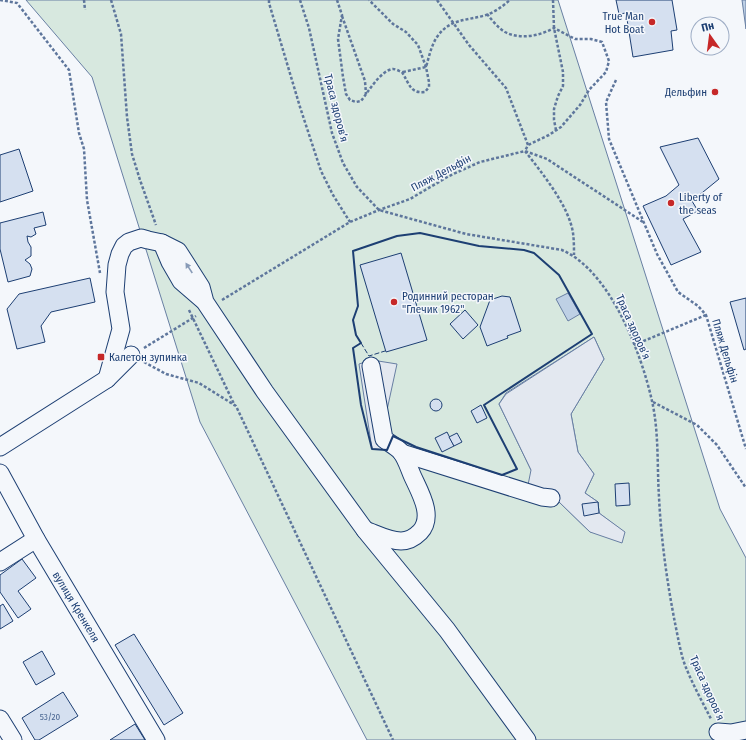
<svg xmlns="http://www.w3.org/2000/svg" width="746" height="740" font-family="'Fira Sans Condensed',sans-serif">
<rect width="100%" height="100%" fill="#f4f7fb"/>
<!-- green -->
<path fill="#d7e8df" stroke="#687fa3" fill-rule="evenodd" d="M26 0H558L720 509 746 558V740H367L200 422 92 77ZM594 337 604 359 571 414 578 452 594 474 585 493 598 502 599 513 624 532H590L558 501 531 470 499 404 506 393Z"/>
<!-- parking -->
<g fill="#e3e8f0" stroke="#687fa3">
<polygon points="594,337 604,359 571,414 578,452 594,474 585,493 598,502 599,513 625,532 622,543 590,532 558,501 528,485 531,470 499,404 506,394"/>
<polygon points="372,360 397,364 387,410 387,450 372,449 359,364"/>
</g>
<!-- water -->
<g fill="#bed0e5" stroke="#687fa3">
<polygon points="742,0 746,0 746,29"/>
<polygon points="568,293 580,314 568,321 556,299"/>
</g>
<!-- building -->
<g fill="#d5e0f0" stroke="#1d3f73">
<polygon points="616,0 672,0 677,30 671,31 673,50 633,57 626,13 619,14"/>
<polygon points="698,138 719,179 692,201 698,211 683,219 701,252 671,265 643,206 666,196 679,185 660,147"/>
<polygon points="19,149 33,191 0,202 0,155"/>
<polygon points="43,212 46,225 34,228 36,234 31,237 27,236 28,242 31,247 31,256 25,260 30,264 32,269 30,276 8,282 0,249 0,223"/>
<polygon points="401,253 427,340 386,352 360,265"/>
<polygon points="90,278 95,302 51,312 41,326 45,342 17,349 7,309 19,294"/>
<polygon points="502,296 510,297 521,331 507,336 508,338 487,346 480,327 490,300"/>
<polygon points="746,298 746,349 744,350 730,302"/>
<polygon points="465,310 478,325 463,339 450,324"/>
<circle cx="436" cy="405" r="6"/>
<polygon points="481,405 487,418 477,423 471,411"/>
<polygon points="447,432 454,446 442,452 435,438"/>
<polygon points="457,433 462,442 454,446 449,437"/>
<polygon points="629,483 630,505 616,506 615,484"/>
<polygon points="598,502 599,513 584,516 582,504"/>
<polygon points="22,559 36,578 18,591 31,609 18,618 0,592 0,575"/>
<polygon points="3,604 13,621 0,629 0,606"/>
<polygon points="134,634 183,713 164,725 115,645"/>
<polygon points="42,651 55,674 36,685 23,662"/>
<polygon points="63,692 78,716 39,740 35,740 22,718"/>
<polygon points="135,724 145,740 110,740"/>
</g>
<g fill="none" stroke-linecap="round" stroke-linejoin="round">
<defs>
<g id="minor">
<polyline points="162,243 170,262 181,281 203,300"/>
<polyline points="107,379 121,329 115,292 117,265 120,254 124,246 129,242 141,238 148,240 162,243 178,251 201,287 205,302 265,392 365,530 447,630 527,740"/>
<polyline points="0,447 107,379 131,355"/>
<polyline points="402,453 542,497 551,498"/>
<polyline points="0,473 36,539 156,740"/>
<path d="M365 530C376 534 389 541 401 541 408 541 415 537 420 532 435 516 419 491 412 475 409 468 406 458 401 452 397 447 389 443 384 439L371 366"/>
<polyline points="0,562 36,539"/>
<polyline points="0,719 13,740"/>
<polyline points="718,732 731,733 746,730"/>
</g>
</defs>
<!-- minor casing -->
<use href="#minor" stroke="#1d3f73" stroke-width="19"/>
<!-- path -->
<g stroke="#5e769c" stroke-width="2.5" stroke-dasharray="3 2" stroke-linecap="butt">
<polyline points="0,0 17,3 69,70 79,133 84,149 87,200 100,273"/>
<polyline points="84,0 85,10"/>
<polyline points="111,0 121,34 127,117 132,154 140,180 156,225"/>
<polyline points="269,0 269,3 300,107 321,171 333,195 350,222"/>
<path d="M300 0 309 28 332 133 343 163 357 187 379 210 466 234 562 250C610 271 641 352 652 401 659 432 657 466 659 497 661 539 667 582 675 623 678 637 681 657 687 670 694 687 703 703 711 719"/>
<path d="M337 0 342 15 338 39 343 77 346 94 350 100 356 102 361 101C368 92 381 70 393 69 396 69 399 71 402 72 409 83 410 94 425 92L429 87V82L426 67 418 45 406 32 393 24 369 0"/>
<path d="M437 0 469 45 506 88 528 145 525 151C542 173 569 206 573 233 574 240 574 248 574 255"/>
<polyline points="553,0 554,28 563,72 563,86 558,96 554,109 554,120 556,130"/>
<path d="M487 14C492 20 498 28 505 32 520 40 539 36 554 28L575 39H591L602 42 609 61 606 72 589 90 580 105 561 127 549 135 528 145"/>
<polyline points="342,16 365,81 366,94"/>
<path d="M403 72 426 67C429 57 431 46 437 37 450 18 467 21 486 15 495 12 503 6 510 0"/>
<polyline points="616,80 606,102 609,139 657,254 678,292 698,306 706,315 746,449"/>
<polyline points="222,300 350,222 379,210 410,199 449,176 480,162 525,151 547,159 643,222"/>
<polyline points="189,310 235,406"/>
<polyline points="634,345 706,315"/>
<polyline points="144,348 196,316"/>
<polyline points="144,362 166,374 199,383 236,406 393,740"/>
<polyline points="653,402 697,425 717,445 746,488"/>
</g>
<!-- minor -->
<use href="#minor" stroke="#f4f7fb" stroke-width="17"/>
<!-- fence -->
<polyline stroke="#1d3f73" stroke-width="1" stroke-dasharray="5 2" stroke-linecap="butt" points="361,343 369,356 385,351"/>
<!-- wall -->
<polygon stroke="#1d3f73" stroke-width="2" points="420,233 479,246 524,250 534,253 559,275 592,334 484,405 517,469 502,475 416,447 393,436 387,450 372,449 361,405 353,348 361,343 356,335 353,320 358,306 353,251 397,236"/>
</g>
<!-- one-way arrows -->
<defs><path id="oneway-solid" d="M-6-.8H1V-3.2L6.5 0L1 3.2V.8H-6Z"/></defs>
<use fill="#889bb7" href="#oneway-solid" transform="translate(189 268) rotate(-123)"/>
<!-- markers -->
<g fill="#c62828" stroke="#f4f7fb" stroke-width="1.5">
<circle cx="652" cy="22" r="4"/>
<circle cx="715" cy="92" r="4"/>
<circle cx="671" cy="203" r="4"/>
<circle cx="394" cy="302" r="4"/>
<rect x="97" y="353" width="8" height="8" rx="2"/>
</g>
<g text-anchor="middle" dominant-baseline="central" stroke-width="3" stroke-linejoin="round" paint-order="stroke">
<!-- number labels -->
<g font-size="9" fill="#4b6792">
<text x="50" y="717">53/20</text>
</g>
<!-- poi labels -->
<g font-size="11" fill="#1d3f73" stroke="#f4f7fb" text-anchor="start">
<text x="644" y="16" text-anchor="end">True Man<tspan x="644" dy="13">Hot Boat</tspan></text>
<text x="707" y="92" text-anchor="end">Дельфин</text>
<text x="679" y="197">Liberty of<tspan x="679" dy="13">the seas</tspan></text>
<text x="402" y="296">Родинний ресторан<tspan x="402" dy="13">"Глечик 1962"</tspan></text>
<text x="109" y="357">Калетон зупинка</text>
</g>
<!-- street labels -->
<g font-size="11" fill="#1d3f73" stroke="#f4f7fb">
<text transform="translate(336 108) rotate(76)">Траса здоров’я</text>
<text transform="translate(441 173) rotate(-28)">Пляж Дельфін</text>
<text transform="translate(633 327) rotate(66)">Траса здоров’я</text>
<text transform="translate(725 351) rotate(73)">Пляж Дельфін</text>
<text transform="translate(76 607) rotate(59)">вулиця Кренкеля</text>
<text transform="translate(707 688) rotate(66)">Траса здоров’я</text>
</g>
</g>
<!-- north arrow -->
<g transform="translate(710 36) rotate(346)"><circle r="19" fill="#f4f7fb" stroke="#9eadc5"/>
<path d="M0-3L7 15L0 10L-7 15Z" fill="#c62828"/>
<text y="-6" font-size="11" font-weight="bold" text-anchor="middle" fill="#1d3f73">Пн</text>
</g>
</svg>
